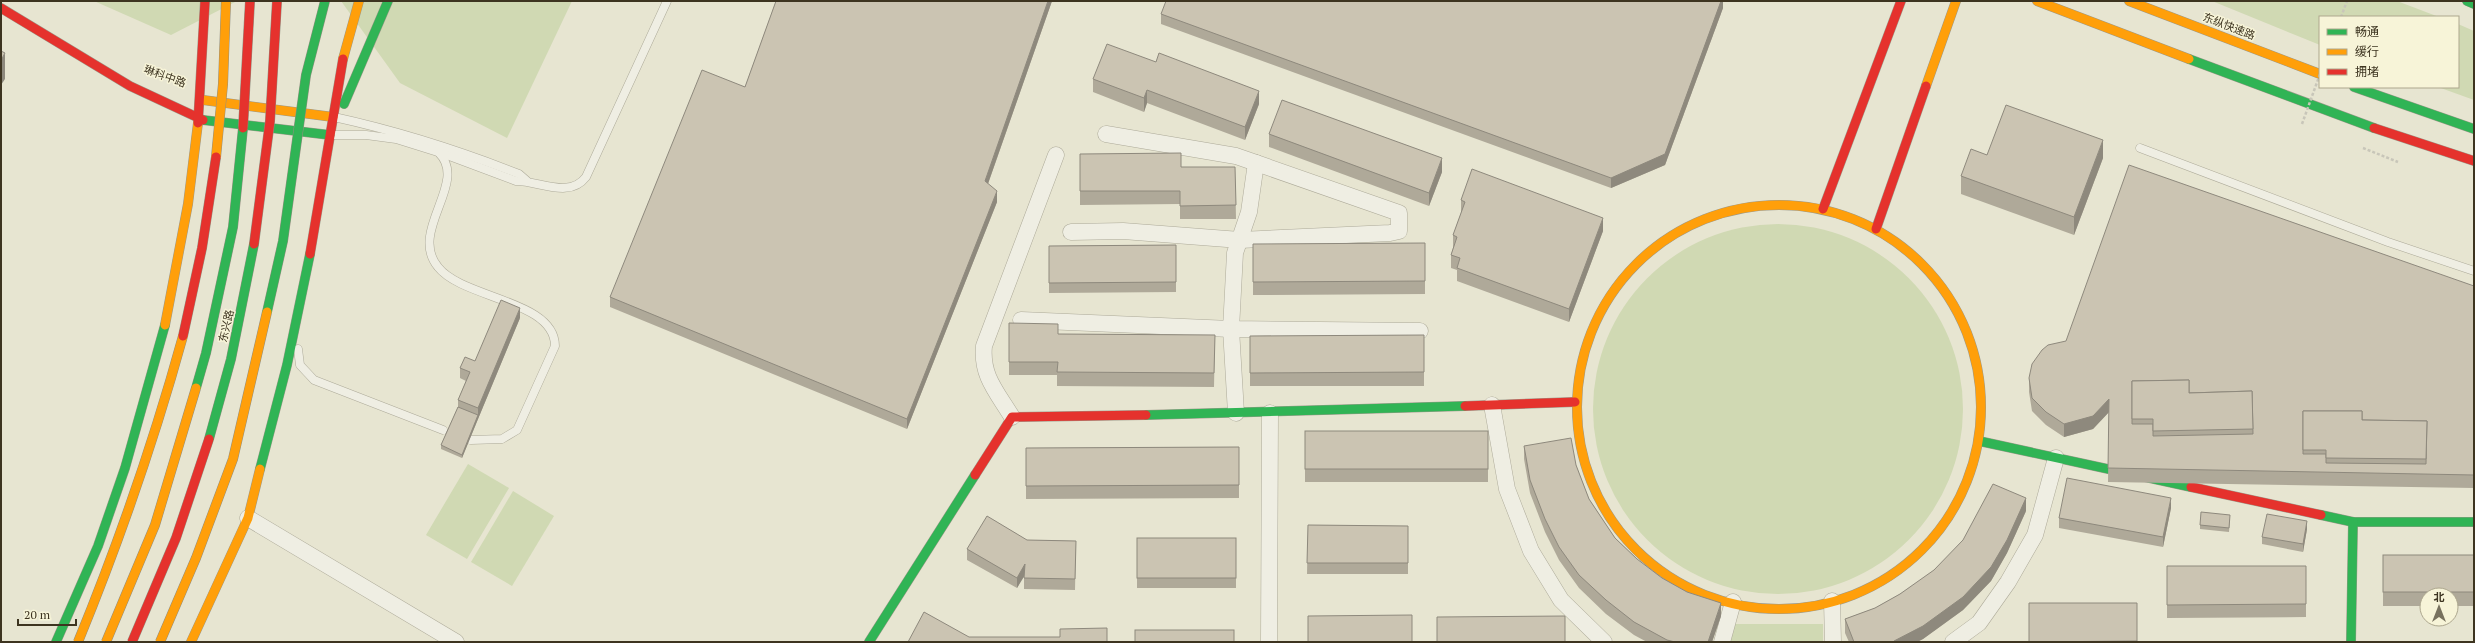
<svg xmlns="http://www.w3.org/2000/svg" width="2475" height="643" font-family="'PT Serif','Noto Sans SC',serif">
<rect width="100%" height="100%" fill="#e7e5d1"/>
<!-- green -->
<g fill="#d0d9b3">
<polygon points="94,1 237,1 171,35"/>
<polygon points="341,1 572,1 507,138 400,83"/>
<polygon points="2212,1 2397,1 2439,17 2320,17 2320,45"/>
<polygon points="2458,24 2474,31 2474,100 2438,87 2458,87"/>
<circle cx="1778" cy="409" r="185"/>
<polygon points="468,464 509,488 467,559 426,535"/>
<polygon points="513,491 554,516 512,586 471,562"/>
<polygon points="1722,624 1823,624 1823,642 1718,642"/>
</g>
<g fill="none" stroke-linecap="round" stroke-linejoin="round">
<defs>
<g id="lane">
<path d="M334 117C398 131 458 150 519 174L527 181"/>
<path d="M331 135H366L396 139 444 154 516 181C540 181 569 199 586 177L667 1"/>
<polyline points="2140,148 2388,242 2474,271"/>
<path d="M439 153C469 183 408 231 438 267 463 299 555 300 555 346L517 430 502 439 471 440"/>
<polyline points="298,349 300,365 314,380 443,430"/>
</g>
<g id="street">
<polyline points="1071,232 1123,231 1240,240 1390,233 1399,231 1399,213 1236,156 1106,134"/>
<polyline points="1021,320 1231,329 1420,331"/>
<polyline points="1492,405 1507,489 1531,551 1561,600 1604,642"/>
<polyline points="1236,413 1231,329 1235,253 1249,212 1256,163"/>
<path d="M1012 417C997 392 981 376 984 346L1056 155"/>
<polyline points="248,518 456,642"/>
<polyline points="1832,601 1833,642"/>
<polyline points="1269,642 1270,413"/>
<polyline points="1722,642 1733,602"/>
<polyline points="1953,642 1979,623 2008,582 2035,535 2056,458"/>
</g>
<g id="fast">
<polyline points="2467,1 2474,4"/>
<polyline points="2189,59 2374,128"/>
<polyline points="2354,87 2474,129"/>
<polyline points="344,104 388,1"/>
<polyline points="203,120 330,135"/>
<polyline points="1146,415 1465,406"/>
<polyline points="1979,441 2191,487"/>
<polyline points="260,469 287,365 310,254"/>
<polyline points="2321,515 2353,522 2474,522"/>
<polyline points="56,642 98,546 125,468 165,325"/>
<polyline points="869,642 975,475"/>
<polyline points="2351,642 2353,522"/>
</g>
<g id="slow">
<polyline points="2037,1 2189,59"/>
<polyline points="2129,1 2320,74"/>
<polyline points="343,59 359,1"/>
<polyline points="1926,86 1956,1"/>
<polyline points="203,100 333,117"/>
<circle cx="1779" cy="407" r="202"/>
<polyline points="165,325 188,204 198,123"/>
<polyline points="191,642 248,518 260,469"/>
</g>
<g id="jam">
<polyline points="1,8 130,86 203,120"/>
<polyline points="198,123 205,1"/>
<polyline points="2374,128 2474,161"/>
<polyline points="1823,209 1901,1"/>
<polyline points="1876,229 1926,86"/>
<polyline points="310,254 343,59"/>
<polyline points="1465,406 1575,402"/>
<polyline points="975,475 1012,417 1146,415"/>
<polyline points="2191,487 2321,515"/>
</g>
</defs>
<!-- lane casing -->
<use href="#lane" stroke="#adaa99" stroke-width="9"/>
<!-- street casing -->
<use href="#street" stroke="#adaa99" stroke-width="17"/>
<!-- fast casing -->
<use href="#fast" stroke="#9c998a" stroke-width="10"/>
<!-- slow casing -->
<use href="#slow" stroke="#9c998a" stroke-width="10"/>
<!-- jam casing -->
<use href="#jam" stroke="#9c998a" stroke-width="10"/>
<!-- path -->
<g stroke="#c8c6b9" stroke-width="2.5" stroke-dasharray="3 2" stroke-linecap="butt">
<polyline points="2341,17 2347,1"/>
<polyline points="2363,148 2398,162"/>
</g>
<!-- lane -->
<use href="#lane" stroke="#efeee3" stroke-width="8"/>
<!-- street -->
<use href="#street" stroke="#efeee3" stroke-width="16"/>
<!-- fast -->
<use href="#fast" stroke="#30b455" stroke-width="9"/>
<!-- slow -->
<use href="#slow" stroke="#ff9f0a" stroke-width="9"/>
<!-- jam -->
<use href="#jam" stroke="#e5322d" stroke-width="9"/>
<defs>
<g id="fast-bridge">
<polyline points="267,312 283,241 306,75 325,1"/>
<polyline points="196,388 206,353 233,227 243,128"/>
<polyline points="209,439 231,359 254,244"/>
</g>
<g id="slow-bridge">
<polyline points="216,157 223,84 226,1"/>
<path d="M78 642C119 542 154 441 183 336"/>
<polyline points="106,642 155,525 196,388"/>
<polyline points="160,642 196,558 233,459 267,312"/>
</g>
<g id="jam-bridge">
<polyline points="243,128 250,1"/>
<polyline points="254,244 270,121 277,1"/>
<polyline points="183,336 202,248 216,157"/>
<polyline points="132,642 176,538 209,439"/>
</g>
</defs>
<!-- fast-bridge casing -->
<use href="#fast-bridge" stroke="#928f80" stroke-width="10" stroke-linecap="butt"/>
<!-- slow-bridge casing -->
<use href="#slow-bridge" stroke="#928f80" stroke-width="10" stroke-linecap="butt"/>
<!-- jam-bridge casing -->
<use href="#jam-bridge" stroke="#928f80" stroke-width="10" stroke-linecap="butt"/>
<!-- path-bridge -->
<polyline stroke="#c8c6b9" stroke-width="2.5" stroke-dasharray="3 2" stroke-linecap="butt" points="2302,124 2320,74"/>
<!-- fast-bridge -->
<use href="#fast-bridge" stroke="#30b455" stroke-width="9"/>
<!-- slow-bridge -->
<use href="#slow-bridge" stroke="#ff9f0a" stroke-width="9"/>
<!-- jam-bridge -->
<use href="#jam-bridge" stroke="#e5322d" stroke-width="9"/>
</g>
<!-- wall -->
<g fill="#afa999">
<polygon points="776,1 1052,1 988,184 997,202 907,429 610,307 610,297 745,87"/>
<polygon points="1723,1 1723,8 1665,165 1611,188 1161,24 1161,14"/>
<polygon points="1093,79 1259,104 1245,140 1147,103 1144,112 1093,92"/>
<polygon points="1269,134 1442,172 1429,206 1269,147"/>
<polygon points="1080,154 1181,167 1235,167 1236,219 1180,219 1180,204 1080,205"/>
<polygon points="1987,155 2103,158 2074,235 1961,194 1961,176"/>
<polygon points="1461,200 1603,231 1569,322 1457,281 1457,270 1451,268 1451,255 1453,248 1453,235 1461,213"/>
<polygon points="1425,243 1425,294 1253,295 1253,244"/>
<polygon points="1176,245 1176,292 1049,293 1049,246"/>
<polygon points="2474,286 2474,488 2108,482 2109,412 2093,429 2064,437 2046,425 2032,411 2029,392 2029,378"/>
<polygon points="520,318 478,419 462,458 441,449 441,445 458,407 458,400 466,381 460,378 460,368 475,361"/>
<polygon points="1009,323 1058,334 1215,335 1214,387 1057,386 1057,375 1009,375"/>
<polygon points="1424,335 1424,386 1250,386 1250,336"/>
<rect x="1305" y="431" width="183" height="51"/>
<polygon points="1524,446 1576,465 1589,499 1615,538 1637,559 1662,578 1721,616 1712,642 1647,642 1634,635 1606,614 1579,588 1559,560 1545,532 1530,493 1524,459"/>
<polygon points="1239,447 1239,498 1026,499 1026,448"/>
<polygon points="2171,508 2163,547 2059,528 2059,518"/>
<polygon points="2026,511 2007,553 1991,581 1963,610 1923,639 1917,642 1849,642 1845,633 1845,619 1875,608 1900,594"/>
<polygon points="2230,519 2229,532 2200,529 2200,525"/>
<polygon points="1308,525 1408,526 1408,574 1307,574"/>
<polygon points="2307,529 2303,552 2262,544 2262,537"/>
<rect x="1137" y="538" width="99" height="50"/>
<polygon points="1027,540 1076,541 1075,590 1024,589 1024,575 1017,588 967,560 967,549"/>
<polygon points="2383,555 2474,555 2474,606 2451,606 2451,595 2427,595 2427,606 2383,606"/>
<polygon points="2167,566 2306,566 2306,617 2167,618"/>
<polygon points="2137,603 2137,642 2029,642"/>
</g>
<!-- shaded-wall -->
<g fill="#8e897d">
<polygon points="1048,1 1052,1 985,192 985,181"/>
<polygon points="1721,1 1723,1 1723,8 1665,165 1611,188 1611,178"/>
<polygon points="5,53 5,79 1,85 1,60"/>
<polygon points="1147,90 1147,103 1144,112 1144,98"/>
<polygon points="1259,91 1259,104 1245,140 1245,127"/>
<polygon points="2103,140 2103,158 2074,235 2074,217"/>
<polygon points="1442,158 1442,172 1429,206 1429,193"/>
<polygon points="997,191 997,202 907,429 907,419"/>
<polygon points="1603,218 1603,231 1569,322 1569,309"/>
<polygon points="520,308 520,318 478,419 462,458 462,455 478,415 478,408"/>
<polygon points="2109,399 2109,412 2093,429 2064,437 2064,424"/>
<polygon points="2026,498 2026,511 2007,553 1991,581 1963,610 1923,639 1917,642 1893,642"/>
<polygon points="2171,498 2171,508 2163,547 2163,537"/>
<polygon points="2307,521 2307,529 2303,552 2303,544"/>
<polygon points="1025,564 1025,575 1017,588 1017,578"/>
<polygon points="1721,603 1721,616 1712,642 1708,642"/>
</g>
<!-- building -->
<g fill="#cbc4b2" stroke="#8e897d" fill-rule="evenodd">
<polygon points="776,1 1048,1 985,181 997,191 907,419 610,297 702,70 745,87"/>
<polygon points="1166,1 1721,1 1665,154 1611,178 1161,14"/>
<polygon points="1107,44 1156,62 1159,53 1259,91 1245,127 1147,90 1144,98 1093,79"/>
<polygon points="1,51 5,53 1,60"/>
<polygon points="1282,100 1442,158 1429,193 1269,134"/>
<polygon points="2006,105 2103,140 2074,217 1961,176 1971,149 1987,155"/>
<polygon points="1181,153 1181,167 1235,167 1236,205 1180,206 1180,191 1080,191 1080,154"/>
<path d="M2129 165 2474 286V475L2108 468 2109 399 2093 416 2064 424 2046 412 2032 398 2029 378 2032 364 2042 350 2048 345 2066 341ZM2189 380V393L2252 391 2253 434 2153 436V424H2132V381ZM2303 411H2362V420L2427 421 2426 464 2326 463V454H2303Z"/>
<polygon points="1472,169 1603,218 1569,309 1457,268 1460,258 1451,255 1457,237 1453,235 1465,202 1461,200"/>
<polygon points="1425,243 1425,281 1253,282 1253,244"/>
<polygon points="1176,245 1176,282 1049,283 1049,246"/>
<polygon points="501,300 520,308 478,408 458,400 470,372 460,368 465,357 475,361"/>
<polygon points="1009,323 1058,324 1058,334 1215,335 1214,373 1057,372 1058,362 1009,362"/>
<polygon points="1424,335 1424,372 1250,373 1250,336"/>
<polygon points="2189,380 2189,393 2252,391 2253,429 2153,431 2153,419 2132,419 2132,381"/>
<polygon points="458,407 478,415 462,455 441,445"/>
<polygon points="2303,411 2362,411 2362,420 2427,421 2426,459 2326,458 2326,450 2303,450"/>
<rect x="1305" y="431" width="183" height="38"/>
<polygon points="1571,438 1576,465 1589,499 1615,538 1637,559 1662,578 1687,592 1721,603 1708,642 1675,642 1667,640 1634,622 1606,600 1579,575 1559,547 1545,519 1530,480 1524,446"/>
<polygon points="1239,447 1239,485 1026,486 1026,448"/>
<polygon points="2067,478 2171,498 2163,537 2059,518"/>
<polygon points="1993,484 2026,498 2007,540 1991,567 1963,597 1923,626 1894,641 1893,642 1854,642 1845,619 1875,608 1900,594 1934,570 1963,540"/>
<polygon points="2201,512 2230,515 2229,528 2200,525"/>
<polygon points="2267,514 2307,521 2303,544 2262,537"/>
<polygon points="987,516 1027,540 1076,541 1075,579 1024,578 1025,564 1017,578 967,549"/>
<polygon points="1308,525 1408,526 1408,563 1307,563"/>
<rect x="1137" y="538" width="99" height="40"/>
<rect x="2383" y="555" width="91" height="37"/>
<polygon points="2167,566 2306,566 2306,604 2167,605"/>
<polygon points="2029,603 2137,603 2137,641 2029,642"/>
<polygon points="924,612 969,637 1060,637 1060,629 1107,628 1107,642 908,642"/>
<polygon points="1412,615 1412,642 1308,642 1308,616"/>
<polygon points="1565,616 1565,642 1437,642 1437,617"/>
<rect x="1135" y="630" width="99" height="12"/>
</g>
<g text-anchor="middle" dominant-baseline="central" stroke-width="3" stroke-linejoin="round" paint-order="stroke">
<!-- street labels -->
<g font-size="11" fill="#3d3420" stroke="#f7f4d8">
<text transform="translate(2229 26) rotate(21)">东纵快速路</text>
<text transform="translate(165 76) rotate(20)">琳科中路</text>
<text transform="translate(226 326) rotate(-77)">东兴路</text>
</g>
</g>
<!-- border -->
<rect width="2475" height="643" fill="none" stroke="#3d3420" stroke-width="4"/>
<!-- legend -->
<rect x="2319" y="16" width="140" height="72" fill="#f7f4d8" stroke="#ada78e"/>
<rect x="2327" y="29" width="20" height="6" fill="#30b455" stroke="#ada78e"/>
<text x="2355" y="36" font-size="12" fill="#3d3420">畅通</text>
<rect x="2327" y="49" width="20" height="6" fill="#ff9f0a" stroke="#ada78e"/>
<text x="2355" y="56" font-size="12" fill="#3d3420">缓行</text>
<rect x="2327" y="69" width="20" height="6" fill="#e5322d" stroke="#ada78e"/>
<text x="2355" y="76" font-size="12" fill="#3d3420">拥堵</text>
<!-- north arrow -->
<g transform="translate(2439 607)"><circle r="19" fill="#f7f4d8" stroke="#ada78e"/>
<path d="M0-3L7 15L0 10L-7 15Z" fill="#78725e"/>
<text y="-6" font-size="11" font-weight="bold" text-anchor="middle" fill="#3d3420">北</text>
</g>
<!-- scale -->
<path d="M18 619v6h58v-6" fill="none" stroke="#3d3420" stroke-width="2"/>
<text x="24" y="619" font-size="12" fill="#3d3420" stroke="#f7f4d8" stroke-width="3" paint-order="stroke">20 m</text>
</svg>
